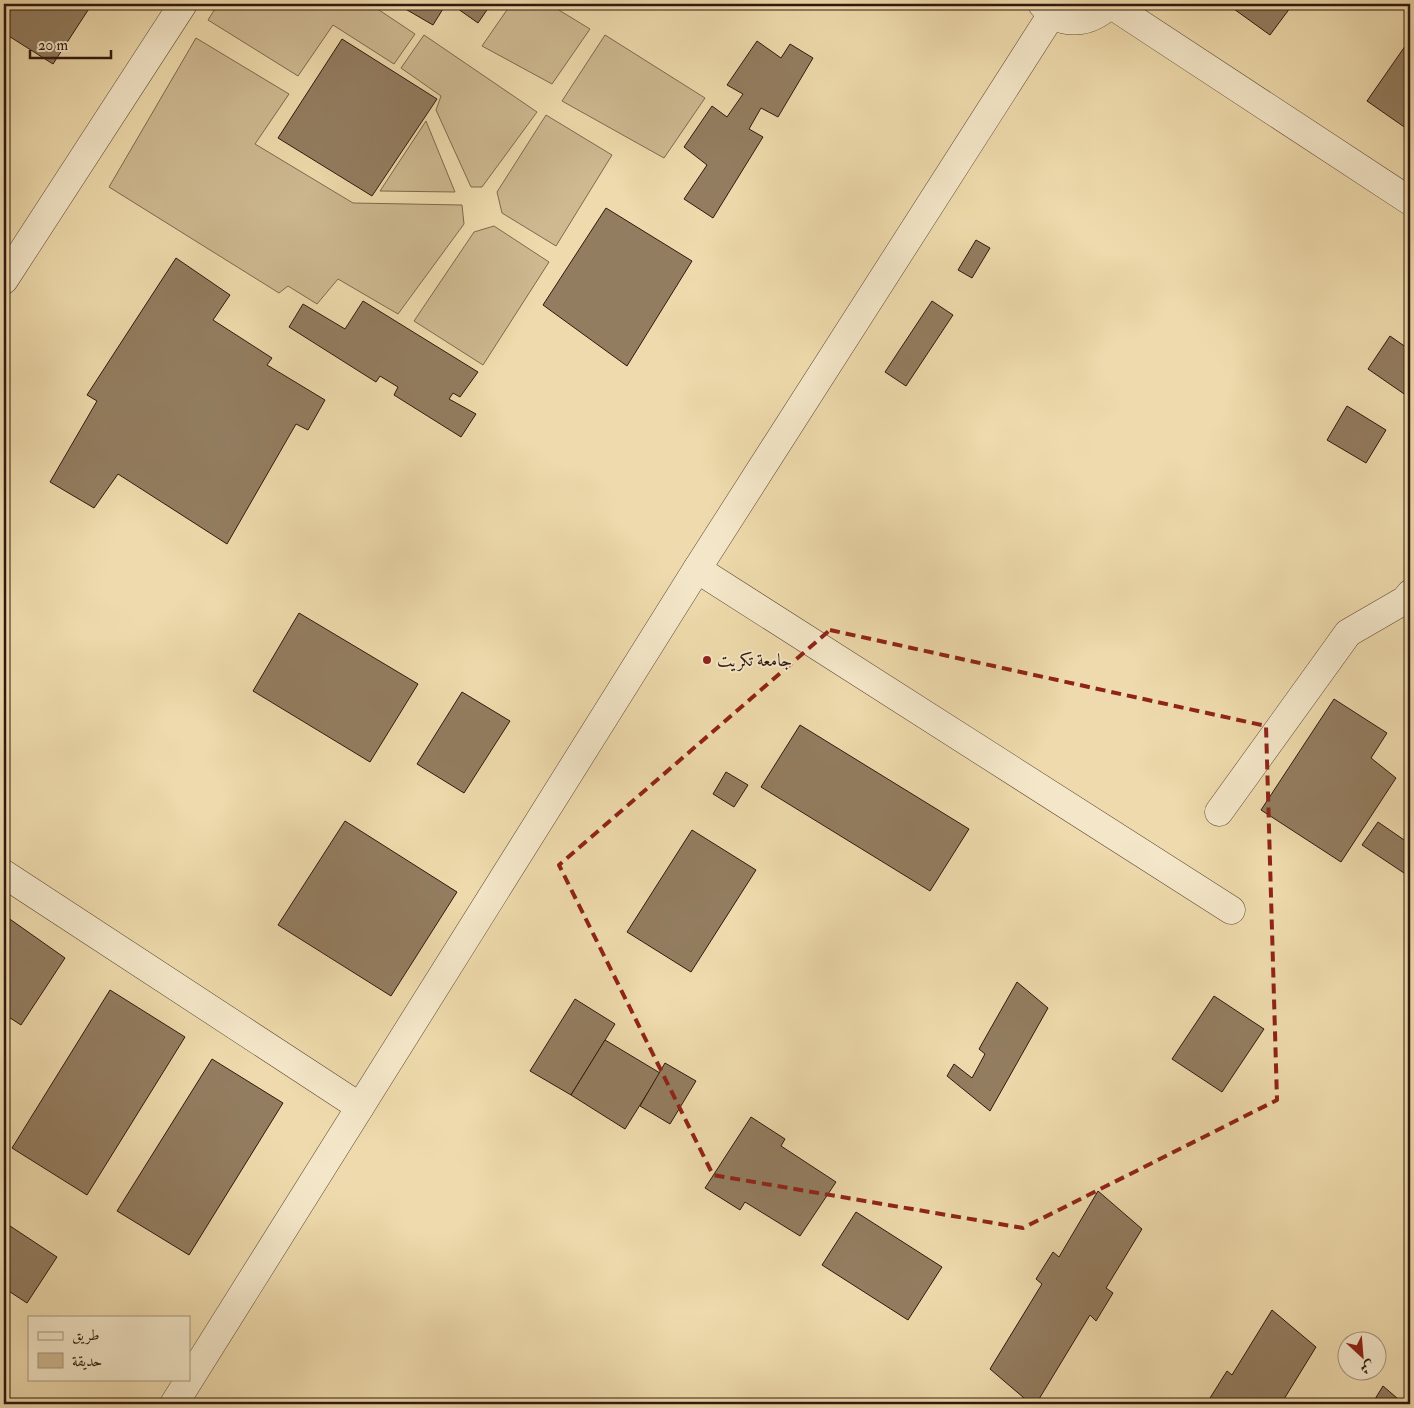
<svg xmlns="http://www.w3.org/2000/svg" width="1414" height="1408" font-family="'IM FELL Double Pica',Amiri,serif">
<rect width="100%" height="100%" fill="#eedaac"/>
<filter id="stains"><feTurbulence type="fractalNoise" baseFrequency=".004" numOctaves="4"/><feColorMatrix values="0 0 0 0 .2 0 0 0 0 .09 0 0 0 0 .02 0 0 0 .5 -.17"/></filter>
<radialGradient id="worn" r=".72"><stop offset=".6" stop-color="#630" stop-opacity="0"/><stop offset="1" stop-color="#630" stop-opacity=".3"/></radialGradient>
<!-- green -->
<g fill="#ceb991" stroke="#7f684f">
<polygon points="218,4 370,4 415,34 394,64 333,25 298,76 208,20"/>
<polygon points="511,4 549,4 590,29 552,84 482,46"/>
<polygon points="424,35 537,112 482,187 471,187 436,110 441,96 401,68"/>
<polygon points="605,35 705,98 664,158 562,101"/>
<polygon points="196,38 289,94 255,144 353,203 462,205 464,224 398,314 338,279 317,304 288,286 279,293 109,187"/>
<polygon points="546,115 612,155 556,246 502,213 497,192"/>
<polygon points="426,121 455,192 380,191"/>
<polygon points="494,226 549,262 483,365 414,321 474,232"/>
</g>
<!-- building -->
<g fill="#937d60" stroke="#30180d">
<polygon points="12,4 92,4 53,64 4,33 4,17"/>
<polygon points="404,4 446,4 433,25 402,7"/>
<polygon points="451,4 491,4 478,23"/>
<polygon points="1227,4 1293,4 1270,35"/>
<polygon points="342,39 437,99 372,196 278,138"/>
<polygon points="1410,39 1410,131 1367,101"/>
<polygon points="757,41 781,58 790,44 813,58 778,117 761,108 749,129 763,137 713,218 684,199 707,165 684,147 712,106 727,117 743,94 727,85"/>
<polygon points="606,208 692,261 627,366 543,305"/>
<polygon points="976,240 990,248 972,278 958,270"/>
<polygon points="176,258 230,295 213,320 272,358 267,365 325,400 308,430 296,424 227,544 118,474 94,508 50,482 97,401 87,395"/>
<polygon points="363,301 478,372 460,397 453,393 449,399 476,414 461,437 394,395 398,387 380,376 376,382 289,327 303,304 345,329"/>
<polygon points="932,301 953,315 906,386 885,372"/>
<polygon points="1390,336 1410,350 1410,398 1368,369"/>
<polygon points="1347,406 1386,430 1366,463 1327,440"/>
<polygon points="299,613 418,684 370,762 253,691"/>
<polygon points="462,692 510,721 464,793 417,764"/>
<polygon points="1334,699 1387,733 1371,758 1396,778 1341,862 1261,810"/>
<polygon points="800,725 969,829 930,891 761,787"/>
<polygon points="726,772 748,785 734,807 713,794"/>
<polygon points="345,821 457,892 391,996 278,925"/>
<polygon points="1378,822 1410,844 1410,877 1362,845"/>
<polygon points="692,830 756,870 691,972 627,932"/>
<polygon points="4,915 65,958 21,1025 4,1014"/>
<polygon points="1017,982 1048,1008 990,1111 947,1076 954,1064 972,1078 985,1054 979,1049"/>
<polygon points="110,990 185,1037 87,1195 12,1148"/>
<polygon points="1214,996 1264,1029 1222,1092 1172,1059"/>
<polygon points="575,999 615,1024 571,1095 530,1071"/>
<polygon points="605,1040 660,1073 625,1129 571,1095"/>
<polygon points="212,1059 283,1103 189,1255 117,1211"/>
<polygon points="665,1063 696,1081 670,1124 640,1106"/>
<polygon points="751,1117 785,1139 781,1146 836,1182 800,1236 745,1202 740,1210 705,1188"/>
<polygon points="1098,1191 1142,1229 1106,1288 1113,1293 1096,1321 1090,1315 1036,1404 1031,1404 990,1369 1042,1284 1036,1279 1053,1252 1059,1257"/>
<polygon points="856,1212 942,1267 908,1320 822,1265"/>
<polygon points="4,1222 57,1257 27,1303 4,1288"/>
<polygon points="1272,1310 1316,1347 1281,1404 1215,1404 1216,1403 1210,1398 1227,1371 1232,1375"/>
<polygon points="1383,1386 1404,1404 1372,1404"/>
</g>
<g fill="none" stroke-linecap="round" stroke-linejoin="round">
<defs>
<g id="minor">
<path d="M1042 4C1061 28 1090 24 1110 4"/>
<polyline points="1110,4 1410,201"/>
<polyline points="4,280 183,4"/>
<polyline points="697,569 1231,910"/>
<polyline points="1219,812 1348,633 1405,600 1410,594"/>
<polyline points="4,874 360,1107"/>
<polyline points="174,1404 697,569 1052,14"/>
</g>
</defs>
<!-- minor casing -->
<use href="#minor" stroke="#604835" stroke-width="29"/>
<!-- minor -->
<use href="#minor" stroke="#f4e7c9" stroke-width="28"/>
</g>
<!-- marked area -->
<path fill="none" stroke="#8f2418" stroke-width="4" stroke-dasharray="10 6" stroke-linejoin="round" d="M830 630 1266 726 1277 1100 1023 1228 713 1175 559 865Z"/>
<!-- markers -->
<circle fill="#8f2418" stroke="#f4e7c9" stroke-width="2" cx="707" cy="660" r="5"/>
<g text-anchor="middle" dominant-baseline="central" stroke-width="4" stroke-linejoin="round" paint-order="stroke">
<!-- poi labels -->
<g font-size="18" fill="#30180d" stroke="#f4e7c9" text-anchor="start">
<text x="717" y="660">جامعة تكريت</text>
</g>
</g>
<!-- margin -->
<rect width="1414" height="1408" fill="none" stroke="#eedaac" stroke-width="20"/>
<rect x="5" y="5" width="1404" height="1398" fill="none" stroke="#30180d" stroke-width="2.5"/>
<rect x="10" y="10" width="1394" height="1388" fill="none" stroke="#30180d"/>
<!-- legend -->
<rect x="28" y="1316" width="162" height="65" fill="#f4e7c9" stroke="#a6947e"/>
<rect x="38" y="1332" width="25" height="8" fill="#f4e7c9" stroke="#a6947e"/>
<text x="72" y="1340" font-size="15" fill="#30180d">طريق</text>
<rect x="38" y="1353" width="25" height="15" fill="#ceb991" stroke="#a6947e"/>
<text x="72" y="1366" font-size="15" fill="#30180d">حديقة</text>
<!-- north arrow -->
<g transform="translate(1362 1356) rotate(154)"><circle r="24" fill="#f4e7c9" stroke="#a6947e"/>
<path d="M0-4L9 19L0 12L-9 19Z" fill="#8f2418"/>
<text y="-8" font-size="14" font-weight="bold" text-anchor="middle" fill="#30180d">ش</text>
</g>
<!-- scale -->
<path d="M30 50v8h81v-8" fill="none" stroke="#30180d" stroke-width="2.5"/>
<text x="38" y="50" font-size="15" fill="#30180d" stroke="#f4e7c9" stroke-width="4" paint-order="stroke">20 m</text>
<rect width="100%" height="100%" filter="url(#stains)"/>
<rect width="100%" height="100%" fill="url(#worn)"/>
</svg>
